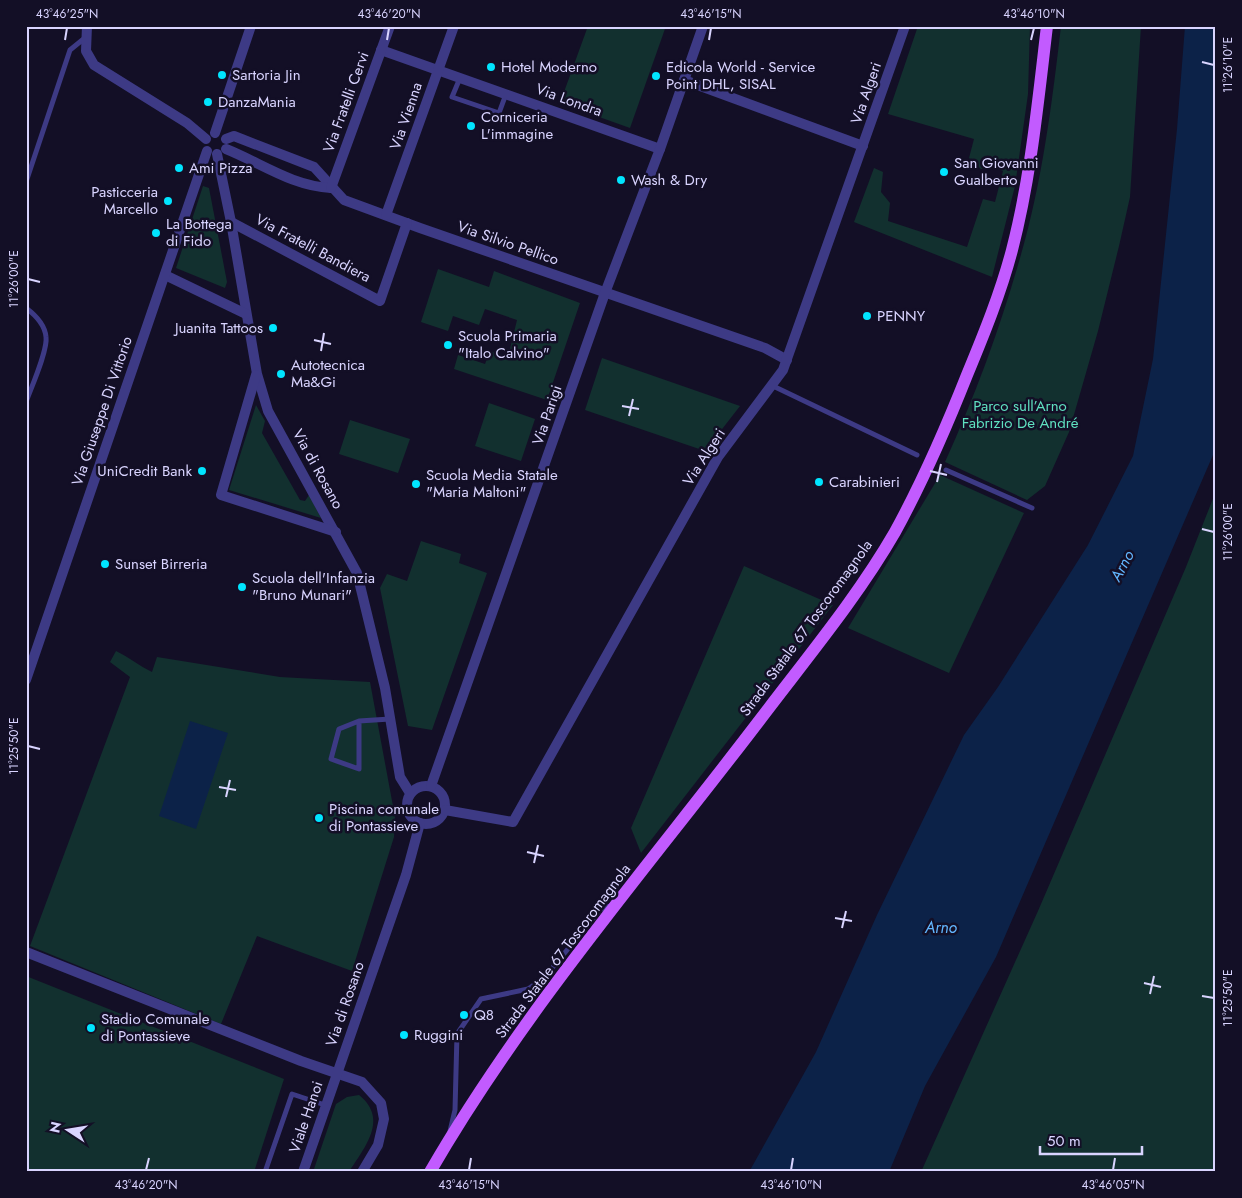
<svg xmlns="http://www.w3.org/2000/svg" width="1242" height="1198" font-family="Jost,sans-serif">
<rect width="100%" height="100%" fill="#130f26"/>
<!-- green -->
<g fill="#12302f">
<polygon points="588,26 666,26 630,128 560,103"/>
<polygon points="918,26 1030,26 1028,94 1015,186 992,277 854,222 874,168 883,172 881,192 890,203 888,221 967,247 983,199 995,202 1003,171 994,168 981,169 969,158 974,139 888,114"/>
<path d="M1061 26H1141L1130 197 1119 246 1098 331 1069 432 1045 486 1027 500 945 462C975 396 1000 328 1020 258 1042 183 1052 104 1061 26Z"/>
<polygon points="203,186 209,188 227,282 225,288 176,268"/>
<polygon points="438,269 489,287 494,271 580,303 547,400 454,369 458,355 485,364 490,351 508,357 517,320 485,309 479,325 453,316 448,331 421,322"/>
<polygon points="602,358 740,406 705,451 585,410"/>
<polygon points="489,403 535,419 521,461 475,446"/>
<polygon points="256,405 265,421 262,433 300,500 305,501 309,495 321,518 229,490"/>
<polygon points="350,420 410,439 398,473 339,454"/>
<polygon points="940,475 1024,513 949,673 848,628"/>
<polygon points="1216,491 1216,1172 921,1172 1038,911 1186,567"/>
<polygon points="421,541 461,554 459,563 487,573 432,730 408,726 380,588 387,574 407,581"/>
<polygon points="744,566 833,605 641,853 631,828"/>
<path d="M116 651C129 657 139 666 152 672L157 657 280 677 370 682 395 817 394 837 352 971 257 936 221 1024 30 946 130 677 110 662Z"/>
<polygon points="26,976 284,1079 254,1172 26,1172"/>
<path d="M359 1095C389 1119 365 1147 349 1172H313L336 1104 347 1097Z"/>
</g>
<!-- water -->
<g fill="#0c2248">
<polygon points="1185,26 1216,26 1216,448 996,957 925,1086 889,1172 749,1172 816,1052 877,915 964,735 998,687 1088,545 1133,456 1153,359 1177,129"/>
<polygon points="190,721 228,733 196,829 159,816"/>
</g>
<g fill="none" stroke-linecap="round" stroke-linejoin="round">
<!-- lane -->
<g stroke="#3d3a85" stroke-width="5">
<polyline points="460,78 452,97 499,113 506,94"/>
<polyline points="26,182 70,50 86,37"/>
<path d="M26 308C34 314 45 325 46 337 48 350 31 388 26 402"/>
<polyline points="773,386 917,455"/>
<polyline points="946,470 1032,508"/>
<polyline points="359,721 359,769 331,759 339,729 359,721 390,719"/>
<polyline points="450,1131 455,1110 457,1034 481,999 528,989 544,978 600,910 612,905"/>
<polyline points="265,1172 292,1094 325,1105"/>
</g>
<!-- street -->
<g stroke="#3d3a85" stroke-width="10">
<polyline points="87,26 86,51 94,65 187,123 206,139"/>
<polyline points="381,50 660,149"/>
<polyline points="684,80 863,146"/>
<polyline points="215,133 251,26"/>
<polyline points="226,139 234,136 314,167 344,200 420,228 765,348 787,360"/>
<path d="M226 149C261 163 292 186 331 188"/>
<polyline points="217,154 231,222 257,374 268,411 357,573 385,688 400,777 410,793"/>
<polyline points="331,188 390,26"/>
<polyline points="386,215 454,26"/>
<polyline points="231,222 380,301 407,223"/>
<polyline points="165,275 246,314"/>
<polyline points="256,375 221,495 336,532"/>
<polyline points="26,680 207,151"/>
<circle cx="426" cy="805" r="19"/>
<polyline points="431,786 605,293 660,149 703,26"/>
<polyline points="445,810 513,822 718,457 783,370 905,26"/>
<polyline points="26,952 301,1061 362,1082 381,1103 384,1119 378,1145 362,1172"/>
<polyline points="303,1172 406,875 420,823"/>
</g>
<!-- primary -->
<path stroke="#c25bff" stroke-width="12" d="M430 1172C523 1011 647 868 759 721 805 660 857 598 895 532 923 481 946 428 967 375 984 334 1001 292 1012 250 1031 177 1038 101 1047 26"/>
</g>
<!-- ticks -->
<path fill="none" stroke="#d9d4ff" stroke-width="2" d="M65 40 67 28M387 40 389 28M709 40 711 28M1031 40 1034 28M1202 62 1214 65M28 279 40 282M314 340 331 344M321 351 324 333M622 406 639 409M629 416 633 399M930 471 947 475M937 482 941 464M1202 529 1214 532M28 746 40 749M219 787 236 790M226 797 230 780M527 852 544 856M534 863 538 845M835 918 852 921M842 928 846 911M1144 983 1161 987M1150 994 1154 976M1202 996 1214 998M146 1170 149 1158M469 1170 471 1158M791 1170 793 1158M1113 1170 1115 1158"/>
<!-- markers -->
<g fill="#00e5ff" stroke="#130f26" stroke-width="2">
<circle cx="491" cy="67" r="5"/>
<circle cx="222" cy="75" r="5"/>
<circle cx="656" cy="76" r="5"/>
<circle cx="208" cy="102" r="5"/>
<circle cx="471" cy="126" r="5"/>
<circle cx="179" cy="168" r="5"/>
<circle cx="944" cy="172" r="5"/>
<circle cx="621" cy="180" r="5"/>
<circle cx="168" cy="201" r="5"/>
<circle cx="156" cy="233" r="5"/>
<circle cx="867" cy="316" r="5"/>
<circle cx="273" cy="328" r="5"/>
<circle cx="448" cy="345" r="5"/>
<circle cx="281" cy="374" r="5"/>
<circle cx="202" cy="471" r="5"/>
<circle cx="819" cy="482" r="5"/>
<circle cx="416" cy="484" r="5"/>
<circle cx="105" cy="564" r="5"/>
<circle cx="242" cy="587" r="5"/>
<circle cx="319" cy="818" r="5"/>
<circle cx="464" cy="1015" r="5"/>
<circle cx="91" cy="1028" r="5"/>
<circle cx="404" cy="1035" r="5"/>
</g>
<g text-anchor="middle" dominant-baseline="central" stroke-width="5" stroke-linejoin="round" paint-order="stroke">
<!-- poi labels -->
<g font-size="15" fill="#d9d4ff" stroke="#130f26" text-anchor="start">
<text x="501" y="67">Hotel Moderno</text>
<text x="666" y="67">Edicola World - Service<tspan x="666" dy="17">Point DHL, SISAL</tspan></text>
<text x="232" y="75">Sartoria Jin</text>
<text x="218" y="102">DanzaMania</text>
<text x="481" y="117">Corniceria<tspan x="481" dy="17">L'immagine</tspan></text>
<text x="954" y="163">San Giovanni<tspan x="954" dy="17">Gualberto</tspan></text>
<text x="189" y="168">Ami Pizza</text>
<text x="631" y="180">Wash &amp; Dry</text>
<text x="158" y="192" text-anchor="end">Pasticceria<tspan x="158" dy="17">Marcello</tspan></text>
<text x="166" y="224">La Bottega<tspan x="166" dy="17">di Fido</tspan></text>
<text x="877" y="316">PENNY</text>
<text x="263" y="328" text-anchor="end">Juanita Tattoos</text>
<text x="458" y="336">Scuola Primaria<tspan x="458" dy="17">"Italo Calvino"</tspan></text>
<text x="291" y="365">Autotecnica<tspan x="291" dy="17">Ma&amp;Gi</tspan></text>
<text x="192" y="471" text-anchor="end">UniCredit Bank</text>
<text x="426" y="475">Scuola Media Statale<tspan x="426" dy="17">"Maria Maltoni"</tspan></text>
<text x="829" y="482">Carabinieri</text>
<text x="115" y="564">Sunset Birreria</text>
<text x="252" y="578">Scuola dell'Infanzia<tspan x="252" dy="17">"Bruno Munari"</tspan></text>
<text x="329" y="809">Piscina comunale<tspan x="329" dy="17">di Pontassieve</tspan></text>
<text x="474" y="1015">Q8</text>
<text x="101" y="1019">Stadio Comunale<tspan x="101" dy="17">di Pontassieve</tspan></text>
<text x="414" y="1035">Ruggini</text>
</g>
<!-- street labels -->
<g font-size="15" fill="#d9d4ff" stroke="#130f26">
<text transform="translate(866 93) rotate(-71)">Via Algeri</text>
<text transform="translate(569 100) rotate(20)">Via Londra</text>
<text transform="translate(346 102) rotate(-70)">Via Fratelli Cervi</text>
<text transform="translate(406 116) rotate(-71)">Via Vienna</text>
<text transform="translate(508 243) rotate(19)">Via Silvio Pellico</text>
<text transform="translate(313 248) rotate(28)">Via Fratelli Bandiera</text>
<text transform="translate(102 411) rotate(-71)">Via Giuseppe Di Vittorio</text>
<text transform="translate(547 415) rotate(-71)">Via Parigi</text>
<text transform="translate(704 457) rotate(-57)">Via Algeri</text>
<text transform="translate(318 469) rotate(61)">Via di Rosano</text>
<text transform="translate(806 628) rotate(-54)">Strada Statale 67 Toscoromagnola</text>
<text transform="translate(563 951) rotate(-53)">Strada Statale 67 Toscoromagnola</text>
<text transform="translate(345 1004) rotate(-71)">Via di Rosano</text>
<text transform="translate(306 1117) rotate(-71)">Viale Hanoi</text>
</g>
<!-- park labels -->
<g font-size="15" fill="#5fe0c0" stroke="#130f26">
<text x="1020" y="406">Parco sull’Arno<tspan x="1020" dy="17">Fabrizio De André</tspan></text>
</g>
<!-- water labels -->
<g font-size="16" font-style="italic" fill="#62b6ff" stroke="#130f26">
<text transform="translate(1122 566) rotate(-62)">Arno</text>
<text x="941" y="927">Arno</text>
</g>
</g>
<!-- border -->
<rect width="1242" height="1198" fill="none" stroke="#130f26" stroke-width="55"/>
<!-- north arrow -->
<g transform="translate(68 1130) rotate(282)" stroke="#130f26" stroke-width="4" paint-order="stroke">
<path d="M0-4L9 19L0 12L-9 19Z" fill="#d9d4ff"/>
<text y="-8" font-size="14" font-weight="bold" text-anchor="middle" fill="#d9d4ff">N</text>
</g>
<!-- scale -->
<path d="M1040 1146v8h102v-8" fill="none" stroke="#d9d4ff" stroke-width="2.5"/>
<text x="1047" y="1146" font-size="15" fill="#d9d4ff" stroke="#130f26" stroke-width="4" paint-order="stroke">50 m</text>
<rect x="28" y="28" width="1186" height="1142" fill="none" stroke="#d9d4ff" stroke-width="2"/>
<g font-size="12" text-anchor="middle" fill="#d9d4ff">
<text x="67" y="18">43°46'25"N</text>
<text x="389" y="18">43°46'20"N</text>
<text x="711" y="18">43°46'15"N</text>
<text x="1034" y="18">43°46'10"N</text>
<text transform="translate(1228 65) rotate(-90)" y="4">11°26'10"E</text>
<text transform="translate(14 279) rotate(-90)" y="4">11°26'00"E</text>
<text transform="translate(1228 532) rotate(-90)" y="4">11°26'00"E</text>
<text transform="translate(14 746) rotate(-90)" y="4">11°25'50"E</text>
<text transform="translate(1228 998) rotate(-90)" y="4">11°25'50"E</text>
<text x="146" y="1189">43°46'20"N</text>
<text x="469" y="1189">43°46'15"N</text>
<text x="791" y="1189">43°46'10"N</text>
<text x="1113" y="1189">43°46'05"N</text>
</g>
</svg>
